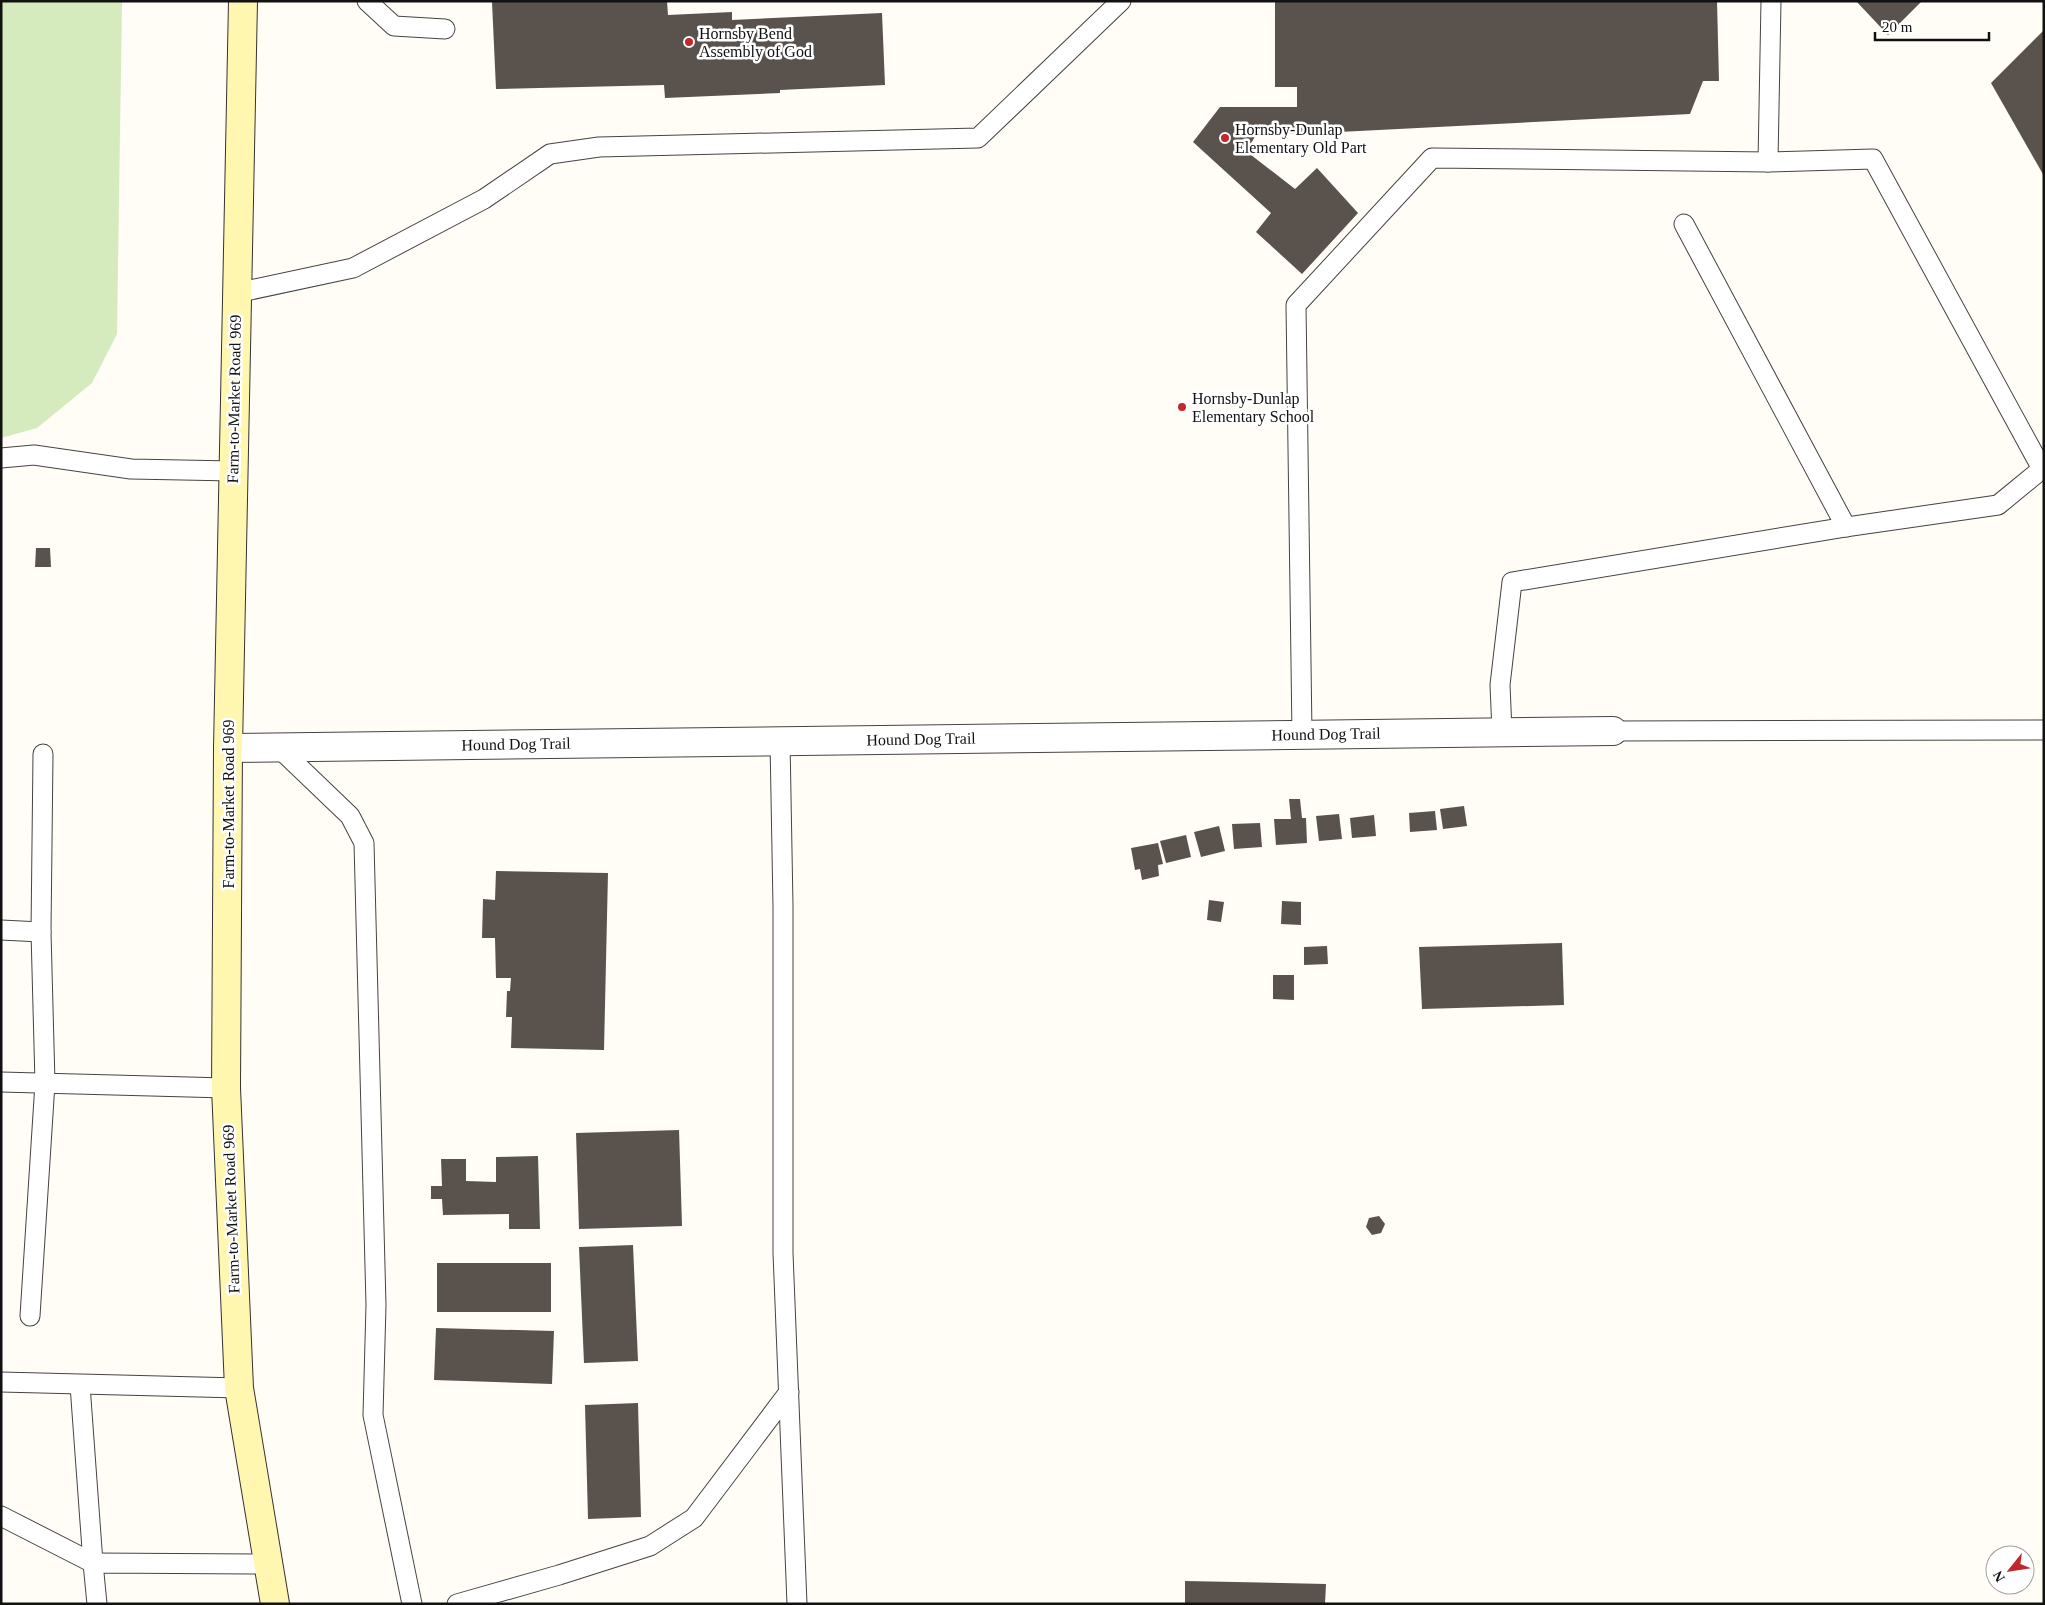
<svg xmlns="http://www.w3.org/2000/svg" width="2045" height="1605" font-family="Georgia,serif">
<rect width="100%" height="100%" fill="#fffdf5"/>
<!-- green -->
<polygon fill="#d5ebbd" points="1,1 122,1 117,334 92,383 37,428 1,438"/>
<!-- building -->
<g fill="#5a524d">
<polygon points="667,1 668,15 732,12 732,20 882,13 885,85 780,90 780,93 665,98 664,85 496,89 492,2"/>
<polygon points="1275,1 1717,1 1719,81 1703,81 1690,114 1300,134 1258,132 1246,151 1295,189 1317,168 1358,213 1302,274 1256,232 1271,213 1193,142 1220,107 1297,107 1297,87 1275,87"/>
<polygon points="1856,1 1922,1 1888,35"/>
<polygon points="2044,30 2044,176 1991,83"/>
<polygon points="36,548 50,548 51,567 35,567"/>
<polygon points="1289,799 1300,799 1302,818 1306,818 1307,843 1276,845 1274,819 1291,819"/>
<polygon points="1464,806 1467,826 1443,829 1440,809"/>
<polygon points="1435,811 1437,830 1410,832 1409,813"/>
<polygon points="1339,814 1342,839 1319,841 1316,816"/>
<polygon points="1374,815 1376,836 1352,838 1350,818"/>
<polygon points="1260,823 1262,847 1234,849 1232,824"/>
<polygon points="1219,826 1225,851 1201,857 1194,832"/>
<polygon points="1186,835 1191,857 1166,863 1160,841"/>
<polygon points="1158,843 1163,864 1158,865 1159,876 1142,880 1140,869 1135,870 1131,848"/>
<polygon points="496,871 608,873 604,1050 511,1048 512,1017 506,1017 507,991 510,991 511,978 496,978 495,938 482,938 483,899 495,900"/>
<polygon points="1209,900 1224,902 1221,922 1207,920"/>
<polygon points="1282,901 1301,902 1301,925 1281,924"/>
<polygon points="1562,943 1564,1005 1422,1009 1419,947"/>
<polygon points="1327,946 1328,964 1304,965 1304,947"/>
<polygon points="1273,975 1294,975 1294,1000 1273,999"/>
<polygon points="679,1130 682,1226 579,1229 576,1133"/>
<polygon points="538,1156 540,1229 509,1229 509,1214 443,1215 442,1199 431,1199 431,1186 442,1186 441,1159 466,1159 466,1181 496,1182 496,1157"/>
<polygon points="1379,1216 1385,1224 1381,1233 1372,1235 1366,1227 1369,1218"/>
<polygon points="633,1245 638,1361 584,1363 579,1247"/>
<rect x="437" y="1263" width="114" height="49"/>
<polygon points="436,1328 554,1331 552,1384 434,1380"/>
<polygon points="638,1403 641,1517 588,1519 585,1405"/>
<polygon points="1185,1581 1326,1584 1325,1604 1185,1604"/>
</g>
<g fill="none" stroke-linecap="round" stroke-linejoin="round">
<defs>
<g id="service">
<polyline points="367,1 394,26 445,29"/>
<polyline points="1684,224 1846,527"/>
<polyline points="236,293 353,268 484,199 550,154 599,147 978,138 1121,1"/>
<polyline points="1,458 34,455 131,469 233,471"/>
<polyline points="1502,731 1500,685 1512,582 1846,527 1998,505 2042,469 1873,159 1768,162 1771,1"/>
<polyline points="1613,731 2044,730"/>
<polyline points="1302,734 1296,305 1432,158 1768,162"/>
<polyline points="780,741 783,906 783,1253 797,1604"/>
<polyline points="278,747 350,816 364,843 376,1305 373,1415 412,1604"/>
<polyline points="1,930 41,932"/>
<polyline points="1,1082 226,1088"/>
<polyline points="30,1316 45,1083 41,932 43,754"/>
<polyline points="1,1382 239,1388"/>
<polyline points="80,1385 93,1563"/>
<polyline points="1,1516 93,1563"/>
<polyline points="97,1604 93,1563 267,1564"/>
<polyline points="457,1604 559,1575 650,1546 694,1518 789,1392"/>
</g>
<polyline id="minor" points="228,748 1613,731"/>
<polyline id="secondary" points="243,1 228,748 226,1088 239,1388 275,1604"/>
</defs>
<!-- service casing -->
<use href="#service" stroke="#444" stroke-width="21"/>
<!-- minor casing -->
<use href="#minor" stroke="#444" stroke-width="30"/>
<!-- secondary casing -->
<use href="#secondary" stroke="#333" stroke-width="30"/>
<!-- service -->
<use href="#service" stroke="#fff" stroke-width="19"/>
<!-- minor -->
<use href="#minor" stroke="#fff" stroke-width="28"/>
<!-- secondary -->
<use href="#secondary" stroke="#fff6b0" stroke-width="28"/>
</g>
<!-- markers -->
<g fill="#c4262e" stroke="#fff" stroke-width="2">
<circle cx="689" cy="42" r="5"/>
<circle cx="1225" cy="138" r="5"/>
<circle cx="1182" cy="407" r="5"/>
</g>
<g text-anchor="middle" dominant-baseline="central" stroke-width="5" stroke-linejoin="round" paint-order="stroke">
<!-- poi labels -->
<g font-size="16" fill="#111" stroke="#fff" text-anchor="start">
<text x="699" y="33">Hornsby Bend<tspan x="699" dy="18">Assembly of God</tspan></text>
<text x="1235" y="129">Hornsby-Dunlap<tspan x="1235" dy="18">Elementary Old Part</tspan></text>
<text x="1192" y="398">Hornsby-Dunlap<tspan x="1192" dy="18">Elementary School</tspan></text>
</g>
<!-- street labels -->
<g font-size="16" fill="#111" stroke="#fff">
<text transform="translate(234 399) rotate(-89)">Farm-to-Market Road 969</text>
<text transform="translate(1326 734) rotate(-1)">Hound Dog Trail</text>
<text transform="translate(921 739) rotate(-1)">Hound Dog Trail</text>
<text transform="translate(516 744) rotate(-1)">Hound Dog Trail</text>
<text transform="translate(228 804) rotate(-90)">Farm-to-Market Road 969</text>
<text transform="translate(231 1209) rotate(-92)">Farm-to-Market Road 969</text>
</g>
</g>
<!-- border -->
<rect width="2045" height="1605" fill="none" stroke="#111111" stroke-width="5"/>
<!-- north arrow -->
<g transform="translate(2010 1570) rotate(240)"><circle r="24" fill="#ffffff" stroke="#a0a0a0"/>
<path d="M0-4L9 19L0 12L-9 19Z" fill="#c4262e"/>
<text y="-8" font-size="14" font-weight="bold" text-anchor="middle" fill="#111111">N</text>
</g>
<!-- scale -->
<path d="M1875 32v8h114v-8" fill="none" stroke="#111111" stroke-width="2.5"/>
<text x="1882" y="32" font-size="15" fill="#111111" stroke="#ffffff" stroke-width="4" paint-order="stroke">20 m</text>
</svg>
